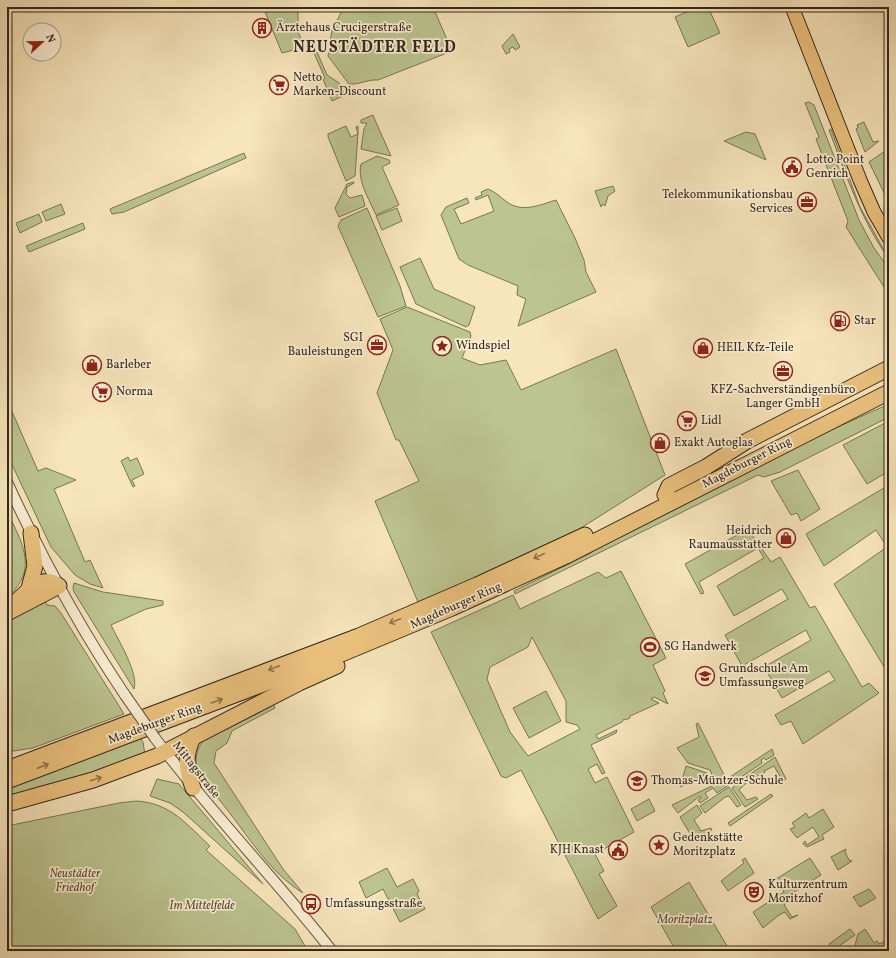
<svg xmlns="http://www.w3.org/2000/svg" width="896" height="958" font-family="Vollkorn,serif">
<rect width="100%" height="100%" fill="#f7e5bb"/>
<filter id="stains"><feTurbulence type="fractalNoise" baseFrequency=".005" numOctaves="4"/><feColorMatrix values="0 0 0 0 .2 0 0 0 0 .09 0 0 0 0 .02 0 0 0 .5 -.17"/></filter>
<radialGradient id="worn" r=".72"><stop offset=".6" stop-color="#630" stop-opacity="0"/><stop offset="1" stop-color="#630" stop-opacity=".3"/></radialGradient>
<!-- green -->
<g fill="#bcc590" stroke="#787656" fill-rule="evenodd">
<polygon points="263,7 293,7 298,13 298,32 305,47 282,53"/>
<path d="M344 7H433L452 51 378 80C368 79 359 85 349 84L328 56 332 30Z"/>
<polygon points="698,7 708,7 720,33 688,47 675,17"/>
<polygon points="513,34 520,47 515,50 513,47 509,49 510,52 506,54 502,46"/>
<polygon points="317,52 327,75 339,83 345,95 332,101 323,79 325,78 314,53"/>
<polygon points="809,102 814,105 859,220 874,248 889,269 889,295 846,227 848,221 816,139 819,137 805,103"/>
<polygon points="373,115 375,120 391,156 361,149 364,129 367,123 361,123 361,120"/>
<polygon points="864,122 873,142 879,141 865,152 856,129 858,128 857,125"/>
<polygon points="346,126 351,137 358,134 356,127 358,126 358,133 355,176 346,181 328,137 328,134"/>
<path d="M831 129 860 207 889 259C861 220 846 175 829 130Z"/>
<polygon points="746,132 755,134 766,160 724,141"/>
<polygon points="885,151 889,161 889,203 869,162"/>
<polygon points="244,153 246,158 124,212 112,214 110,209"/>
<path d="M377 156 389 160 390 163 382 167 399 205 376 215C369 199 357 181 361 164Z"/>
<polygon points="354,182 354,183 347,187 346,194 350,198 362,195 365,206 339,217 335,208 347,184"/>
<polygon points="613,186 615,191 608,196 605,206 603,204 601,207 595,191"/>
<path d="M488 189C496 192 500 197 507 202 522 213 540 205 556 200L575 238 584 260 586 272 596 292 518 326 526 299 517 295 518 286 468 265 459 259 441 215 446 207 467 198 469 203 454 209 461 224 494 211 488 195 476 200 475 198 482 195 481 192Z"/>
<polygon points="61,204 65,214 46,221 42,212"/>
<polygon points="367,208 400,286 406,306 378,317 338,226 341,220"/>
<polygon points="397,208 402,221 382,230 376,216"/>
<polygon points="39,214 42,222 20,233 16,223"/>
<polygon points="83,223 85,229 29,252 26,246"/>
<polygon points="420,258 434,289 475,307 469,325 466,327 416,304 400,267"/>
<polygon points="407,307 470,332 471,336 462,358 480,365 506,360 521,390 616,349 665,475 562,540 491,572 418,602 375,501 419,481 399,440 396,440 377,393 393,350 380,319"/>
<polygon points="7,400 38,471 46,468 76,480 54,489 85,562 90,560 103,588 90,584 75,575 51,547 7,454"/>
<polygon points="889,404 889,417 780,472 764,477 758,475 515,594 514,591 589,554 605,544 820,435"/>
<polygon points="889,421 889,471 867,484 843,445"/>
<polygon points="128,457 130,461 137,458 144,474 132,480 135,486 133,487 121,461"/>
<polygon points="798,470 820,509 801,521 797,513 791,515 771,481"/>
<polygon points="889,485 889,675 834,584 887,547 876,530 824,566 806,534"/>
<path d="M7 511C21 541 40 570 7 597Z"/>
<polygon points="748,529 771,562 780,557 810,608 815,606 862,687 869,683 879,693 803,744 791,721 781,725 775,715 835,680 829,671 782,698 764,667 811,640 806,630 742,666 725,635 788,599 782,589 734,616 717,586 764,558 758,548 699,582 704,593 701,594 685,564"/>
<path d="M621 571 666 658 653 665 665 691 663 693 668 704 654 697 651 699 659 703 630 716V718L625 720 624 719 622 722 596 735 598 739 617 730 616 733 591 745 605 773 602 774 597 764 588 769 595 783 607 777 634 832 595 854 604 871 599 874 617 906 598 919 521 770 506 778 501 776 431 632 513 595 520 609 598 572 606 578ZM532 637 566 701V722L577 725 580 729 528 756 510 732 487 679 490 667 528 647Z"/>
<path d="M74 583 103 592 163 601V605L146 609 111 625C118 640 139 673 134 689L74 592 73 588Z"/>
<polygon points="44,598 47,605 55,606 61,613 124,714 33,748 7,752 7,623"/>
<polygon points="546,691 561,721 529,738 513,708"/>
<path d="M273 704 275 708 232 731 227 743 216 751 214 763 283 869 303 893C269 872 249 837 225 807 218 797 199 778 197 767 194 755 199 745 207 736Z"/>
<polygon points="698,723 729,785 717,793 713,788 705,793 708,798 700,803 698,800 701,798 700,796 678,813 672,805 716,784 710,770 688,763 677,748 699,737 696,724"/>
<polygon points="139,736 143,742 145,755 121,765 7,800 7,785"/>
<polygon points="772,749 774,755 766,760 764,758 761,760 762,763 731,784 727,779"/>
<polygon points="775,757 786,779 783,782 774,766 764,771 765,772 760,776 759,775 750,783 746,777"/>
<polygon points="686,766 707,773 707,774 680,787"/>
<polygon points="744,778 747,782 739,790 747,800 756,797 758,799 745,807 732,788"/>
<polygon points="157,779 179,784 263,884 183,812 170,803 150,796"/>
<polygon points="729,787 741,805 737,807 729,796 725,797 705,813 700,806"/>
<polygon points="771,794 773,796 730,826 728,823"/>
<polygon points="649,799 655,811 637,821 631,809"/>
<path d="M136 801C171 803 186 824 210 846L206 850 295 929 308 951H7V826L119 803Z"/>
<polygon points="697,805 702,813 694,820 701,831 711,828 712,830 695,842 680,817"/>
<polygon points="823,809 834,827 822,835 824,839 807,847 803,844 805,841 807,845 819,837 813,827 797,838 790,829 795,827 792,823 806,813 809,818"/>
<polygon points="846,849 845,852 849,860 852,861 838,870 831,857"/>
<polygon points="745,858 754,873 728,891 721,881 744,863 742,860"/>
<polygon points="810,858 821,875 791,894 793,896 789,899 790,900 784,905 792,917 798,915 790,919 785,912 779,915 763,928 753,912 784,892 776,879"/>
<polygon points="387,868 397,887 413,879 419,891 417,894 425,909 400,922 383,889 366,898 359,882"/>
<polygon points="689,882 730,951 676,951 651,907"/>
<polygon points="869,889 876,898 860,907 853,897"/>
<polygon points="850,929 855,935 833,950 829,944"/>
<polygon points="865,929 874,943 877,941 879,944 889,939 889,951 859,951 855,945 858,934"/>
</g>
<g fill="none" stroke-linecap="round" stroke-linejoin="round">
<defs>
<g id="minor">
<path d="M7 482C41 556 79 627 125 695"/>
<path d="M155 738C210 812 275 878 332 951"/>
</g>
<polyline id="major" points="792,7 860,180 874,212 889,238"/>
<g id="highway">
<polyline points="665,495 669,486 706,467 747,441 889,368"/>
<polyline points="28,592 35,566 31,533"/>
<path d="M7 611C20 599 40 571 59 586L7 613"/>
<polyline points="7,769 359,636 477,585 585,535"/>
<polyline points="7,781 327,660 452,608 566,556 889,392"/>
<path d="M193 788C186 769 184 754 194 736"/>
<polyline points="7,804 93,780 157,756 299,683 337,666"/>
</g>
</defs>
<!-- minor casing -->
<use href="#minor" stroke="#655644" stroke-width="12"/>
<!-- major casing -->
<use href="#major" stroke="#34271c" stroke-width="15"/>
<!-- highway casing -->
<use href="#highway" stroke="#34271c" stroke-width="17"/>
<!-- minor -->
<use href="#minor" stroke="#faeed3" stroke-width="10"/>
<!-- major -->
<use href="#major" stroke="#ecc27e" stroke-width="13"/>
<!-- highway -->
<use href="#highway" stroke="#ecc27e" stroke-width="15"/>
<defs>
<polyline id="minor-bridge" points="125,695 155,738"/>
</defs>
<!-- minor-bridge casing -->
<use href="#minor-bridge" stroke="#655644" stroke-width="12" stroke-linecap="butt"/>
<!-- minor-bridge -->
<use href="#minor-bridge" stroke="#faeed3" stroke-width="10"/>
</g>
<!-- one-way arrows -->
<defs><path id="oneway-shaft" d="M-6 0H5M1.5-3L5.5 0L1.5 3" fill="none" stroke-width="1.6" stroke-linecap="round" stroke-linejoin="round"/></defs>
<g stroke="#90744d">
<use href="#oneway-shaft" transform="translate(539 556) rotate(155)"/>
<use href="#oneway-shaft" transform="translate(395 621) rotate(158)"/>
<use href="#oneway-shaft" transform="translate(274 668) rotate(159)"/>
<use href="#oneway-shaft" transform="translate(217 701) rotate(-20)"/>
<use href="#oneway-shaft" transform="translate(43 766) rotate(-21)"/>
<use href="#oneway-shaft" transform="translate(96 779) rotate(-17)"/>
</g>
<!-- icons -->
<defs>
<symbol id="building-ring" viewBox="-11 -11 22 22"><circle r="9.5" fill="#faeed3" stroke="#8f2418" stroke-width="1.5"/><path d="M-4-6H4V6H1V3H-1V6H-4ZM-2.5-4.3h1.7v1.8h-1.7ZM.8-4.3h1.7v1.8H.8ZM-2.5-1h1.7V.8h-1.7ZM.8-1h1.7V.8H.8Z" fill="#8f2418"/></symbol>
<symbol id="supermarket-ring" viewBox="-11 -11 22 22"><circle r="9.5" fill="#faeed3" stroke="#8f2418" stroke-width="1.5"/><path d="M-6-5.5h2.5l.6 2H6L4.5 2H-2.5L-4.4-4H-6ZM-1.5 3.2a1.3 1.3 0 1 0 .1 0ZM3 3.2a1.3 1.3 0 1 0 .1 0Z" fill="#8f2418"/></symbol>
<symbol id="civic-ring" viewBox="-11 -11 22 22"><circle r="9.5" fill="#faeed3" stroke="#8f2418" stroke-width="1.5"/><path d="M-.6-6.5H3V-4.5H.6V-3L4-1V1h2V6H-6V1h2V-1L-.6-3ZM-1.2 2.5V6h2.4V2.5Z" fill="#8f2418"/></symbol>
<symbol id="office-ring" viewBox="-11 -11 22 22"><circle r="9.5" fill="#faeed3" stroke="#8f2418" stroke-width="1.5"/><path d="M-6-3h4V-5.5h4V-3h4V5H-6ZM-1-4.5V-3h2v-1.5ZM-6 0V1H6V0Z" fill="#8f2418"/></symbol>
<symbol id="fuel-ring" viewBox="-11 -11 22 22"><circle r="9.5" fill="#faeed3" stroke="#8f2418" stroke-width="1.5"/><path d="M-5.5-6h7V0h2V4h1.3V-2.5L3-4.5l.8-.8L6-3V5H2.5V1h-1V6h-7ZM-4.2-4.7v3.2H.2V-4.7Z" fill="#8f2418"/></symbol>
<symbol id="sight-ring" viewBox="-11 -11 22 22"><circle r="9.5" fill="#faeed3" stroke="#8f2418" stroke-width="1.5"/><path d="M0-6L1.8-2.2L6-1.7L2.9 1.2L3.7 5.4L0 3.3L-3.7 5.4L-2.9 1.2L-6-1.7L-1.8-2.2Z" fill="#8f2418"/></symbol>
<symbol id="shop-ring" viewBox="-11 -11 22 22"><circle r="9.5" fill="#faeed3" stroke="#8f2418" stroke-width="1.5"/><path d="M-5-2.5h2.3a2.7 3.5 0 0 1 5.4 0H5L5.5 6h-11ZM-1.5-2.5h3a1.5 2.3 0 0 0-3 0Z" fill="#8f2418"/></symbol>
<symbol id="stadium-ring" viewBox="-11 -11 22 22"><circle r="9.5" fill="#faeed3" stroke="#8f2418" stroke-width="1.5"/><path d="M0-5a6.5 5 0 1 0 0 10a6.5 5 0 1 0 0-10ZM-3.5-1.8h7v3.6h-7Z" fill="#8f2418"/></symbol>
<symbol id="school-ring" viewBox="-11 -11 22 22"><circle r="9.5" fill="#faeed3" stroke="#8f2418" stroke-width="1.5"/><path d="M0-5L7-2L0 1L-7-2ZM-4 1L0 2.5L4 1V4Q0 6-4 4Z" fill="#8f2418"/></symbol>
<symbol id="theatre-ring" viewBox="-11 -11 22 22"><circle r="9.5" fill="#faeed3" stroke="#8f2418" stroke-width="1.5"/><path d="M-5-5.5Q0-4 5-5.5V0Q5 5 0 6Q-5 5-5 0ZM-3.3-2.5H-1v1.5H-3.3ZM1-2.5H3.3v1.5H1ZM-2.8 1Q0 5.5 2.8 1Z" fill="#8f2418"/></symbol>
<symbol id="bus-ring" viewBox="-11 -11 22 22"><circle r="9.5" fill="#faeed3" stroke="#8f2418" stroke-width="1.5"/><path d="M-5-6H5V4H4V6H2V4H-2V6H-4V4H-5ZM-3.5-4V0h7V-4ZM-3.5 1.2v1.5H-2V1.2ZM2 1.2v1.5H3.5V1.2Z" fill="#8f2418"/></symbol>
</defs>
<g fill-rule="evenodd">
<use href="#building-ring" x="251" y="17" width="22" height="22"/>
<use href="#supermarket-ring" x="268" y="74" width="22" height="22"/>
<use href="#civic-ring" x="781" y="156" width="22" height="22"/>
<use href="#office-ring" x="796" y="191" width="22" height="22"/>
<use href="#fuel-ring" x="829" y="310" width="22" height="22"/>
<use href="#office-ring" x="366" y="334" width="22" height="22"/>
<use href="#sight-ring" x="431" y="335" width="22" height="22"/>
<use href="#shop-ring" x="692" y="337" width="22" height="22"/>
<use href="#shop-ring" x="81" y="354" width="22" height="22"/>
<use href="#office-ring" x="772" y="360" width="22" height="22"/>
<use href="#supermarket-ring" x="91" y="381" width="22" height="22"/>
<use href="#supermarket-ring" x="676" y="410" width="22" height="22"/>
<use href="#shop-ring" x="649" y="432" width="22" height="22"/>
<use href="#shop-ring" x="775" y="527" width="22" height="22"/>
<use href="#stadium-ring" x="639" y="636" width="22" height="22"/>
<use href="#school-ring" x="694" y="665" width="22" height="22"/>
<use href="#school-ring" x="626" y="770" width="22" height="22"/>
<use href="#sight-ring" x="648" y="834" width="22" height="22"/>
<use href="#civic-ring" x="607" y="839" width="22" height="22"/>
<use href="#theatre-ring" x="743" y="881" width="22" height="22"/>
<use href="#bus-ring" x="300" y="893" width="22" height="22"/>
</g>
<g text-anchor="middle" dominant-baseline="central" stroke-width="3.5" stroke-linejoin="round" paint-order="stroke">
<!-- poi labels -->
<g font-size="12" fill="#34271c" stroke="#faeed3" text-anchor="start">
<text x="276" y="28">Ärztehaus Crucigerstraße</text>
<text x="293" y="78">Netto<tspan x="293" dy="14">Marken-Discount</tspan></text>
<text x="806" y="160">Lotto Point<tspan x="806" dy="14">Genrich</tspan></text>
<text x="793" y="195" text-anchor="end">Telekommunikationsbau<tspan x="793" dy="14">Services</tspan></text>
<text x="854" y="321">Star</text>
<text x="363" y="338" text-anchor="end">SGI<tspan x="363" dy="14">Bauleistungen</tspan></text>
<text x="456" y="346">Windspiel</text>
<text x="717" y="348">HEIL Kfz-Teile</text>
<text x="106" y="365">Barleber</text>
<text x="783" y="390" text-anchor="middle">KFZ-Sachverständigenbüro<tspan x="783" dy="14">Langer GmbH</tspan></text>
<text x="116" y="392">Norma</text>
<text x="701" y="421">Lidl</text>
<text x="674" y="443">Exakt Autoglas</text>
<text x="772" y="531" text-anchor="end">Heidrich<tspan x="772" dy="14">Raumausstatter</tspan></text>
<text x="664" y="647">SG Handwerk</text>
<text x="719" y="669">Grundschule Am<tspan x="719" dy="14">Umfassungsweg</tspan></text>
<text x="651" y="781">Thomas-Müntzer-Schule</text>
<text x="673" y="838">Gedenkstätte<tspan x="673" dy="14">Moritzplatz</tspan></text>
<text x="604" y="850" text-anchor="end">KJH Knast</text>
<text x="768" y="885">Kulturzentrum<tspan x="768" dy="14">Moritzhof</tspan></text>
<text x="325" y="904">Umfassungsstraße</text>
</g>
<!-- street labels -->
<g font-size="12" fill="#34271c" stroke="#faeed3">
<text transform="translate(747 463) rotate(-27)">Magdeburger Ring</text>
<text transform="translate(456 606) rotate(-24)">Magdeburger Ring</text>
<text transform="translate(155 724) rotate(-20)">Magdeburger Ring</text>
<text transform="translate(196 770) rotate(52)">Mittagstraße</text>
</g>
<!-- park labels -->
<g font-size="12" font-style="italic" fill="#564e39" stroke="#faeed3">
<text x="75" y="874">Neustädter<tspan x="75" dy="14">Friedhof</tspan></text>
<text x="202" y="906">Im Mittelfelde</text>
<text x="685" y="920">Moritzplatz</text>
</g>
<!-- district labels -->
<g font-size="16" font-weight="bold" letter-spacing="1" fill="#34271c" stroke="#faeed3">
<text x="375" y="48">NEUSTÄDTER FELD</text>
</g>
</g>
<!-- margin -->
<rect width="896" height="958" fill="none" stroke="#f7e5bb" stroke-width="24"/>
<rect x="8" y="8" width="880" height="942" fill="none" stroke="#34271c" stroke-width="2"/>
<rect x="12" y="12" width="872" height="934" fill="none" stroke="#34271c"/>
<!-- north arrow -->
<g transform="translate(42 42) rotate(68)"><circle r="19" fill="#faeed3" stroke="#ab9e8a"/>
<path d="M0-3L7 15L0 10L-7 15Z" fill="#8f2418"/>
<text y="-6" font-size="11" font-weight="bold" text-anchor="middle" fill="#34271c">N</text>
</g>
<rect width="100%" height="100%" filter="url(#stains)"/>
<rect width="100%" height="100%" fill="url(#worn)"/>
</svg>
